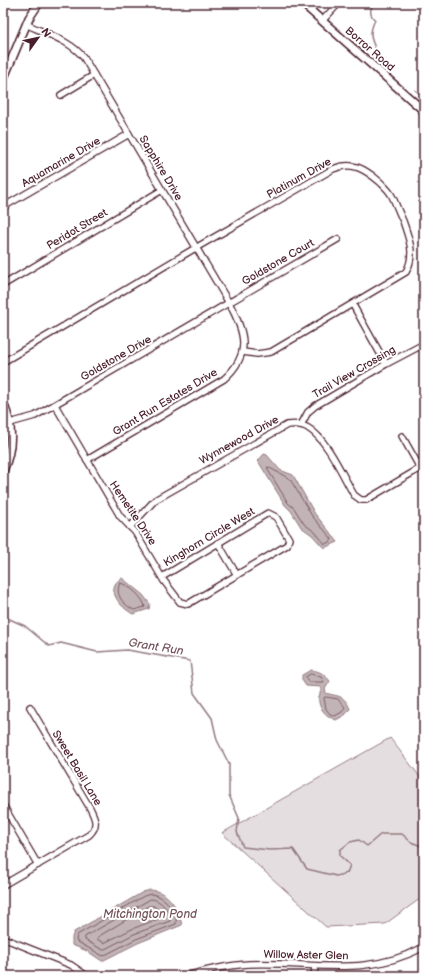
<svg xmlns="http://www.w3.org/2000/svg" width="427" height="979" font-family="'Balsamiq Sans',sans-serif">
<rect width="100%" height="100%" fill="#fff"/>
<filter id="ink" filterUnits="userSpaceOnUse"><feTurbulence type="fractalNoise" baseFrequency=".025" numOctaves="2"/><feDisplacementMap in="SourceGraphic" scale="8" xChannelSelector="R" yChannelSelector="G"/><feConvolveMatrix kernelMatrix="1 2 1 2 8 2 1 2 1" color-interpolation-filters="sRGB"/></filter>
<g filter="url(#ink)">
<!-- green -->
<polygon fill="#e5dee0" stroke="#987e86" points="390,738 424,782 424,896 385,924 326,927 222,833"/>
<!-- water -->
<g fill="#c1b3b6" stroke="#91787e">
<polygon points="264,454 267,455 280,470 293,475 315,514 338,542 324,548 312,535 301,527 291,511 285,505 258,461"/>
<path d="M122 578 143 595 150 604 149 609 133 614C121 608 103 588 122 578Z"/>
<path d="M311 670C320 671 324 674 330 681L325 689 326 693C338 697 344 694 350 709L345 715 336 720C327 717 317 708 319 697 320 693 321 691 321 687L306 686 302 680V675Z"/>
<path d="M150 890C169 891 178 908 182 925L138 943 102 961 87 951 72 945V937L74 932 143 892Z"/>
</g>
<g fill="none" stroke-linecap="round" stroke-linejoin="round">
<!-- shore -->
<g stroke="#7a5a63" stroke-width="1">
<polygon points="268,467 290,479 312,516 332,539 331,541 325,544 315,532 304,524 294,508 288,503 268,470"/>
<path d="M120 583C128 584 144 598 145 607L134 610C124 605 114 595 120 583Z"/>
<polygon points="311,674 321,677 324,682 308,682 306,677"/>
<polygon points="326,697 338,699 345,707 342,712 335,716 330,714 326,709 324,698"/>
<path d="M151 894C164 895 178 911 176 924L136 939 103 956 76 941 77 935 144 896Z"/>
<path d="M151 899C161 899 171 912 170 921L134 934 103 950 85 940V937Z"/>
<polygon points="149,906 154,906 163,914 163,917 132,929 104,943 97,939 98,937"/>
</g>
<!-- stream -->
<g stroke="#91787e" stroke-width="1.5">
<path d="M373 3C370 11 369 14 375 20 366 38 374 43 381 61"/>
<polyline points="415,90 424,97"/>
<polyline points="3,616 25,626 49,646 61,643 97,652 127,650 190,661 194,693 212,718 217,740 229,764 229,795 239,818 237,832 243,847 270,850 293,849 307,869 336,876 347,873 350,865 340,856 340,850 350,842 359,840 367,846 381,834 402,834 411,842 424,847"/>
</g>
<defs>
<g id="minor">
<polyline points="322,21 339,3"/>
<path d="M26 24C46 34 70 40 84 58L229 303C245 332 252 354 224 379L87 460"/>
<polyline points="61,95 94,75"/>
<polyline points="3,207 129,134"/>
<polyline points="3,285 162,190"/>
<polyline points="353,305 386,364"/>
<path d="M3 362 192 250 333 169C353 161 365 169 380 182 384 186 389 190 392 196 396 204 399 213 403 221 409 239 416 254 406 272L271 352 257 354 243 352"/>
<polyline points="55,405 120,516 135,532 164,581 180,602 188,604 287,545 289,539 276,517 268,513 162,577"/>
<polyline points="10,423 35,416 338,239"/>
<polyline points="301,425 308,412 315,406 386,364 424,344"/>
<polyline points="402,436 420,468"/>
<path d="M130 527 155 500 287 425C294 424 302 424 308 428 327 439 343 476 354 495L361 500H366L424 466"/>
<polyline points="218,543 237,575"/>
<polyline points="3,805 38,865"/>
<path d="M3 885 89 835C99 826 95 818 90 808L30 707"/>
<polyline points="3,938 71,965 87,976"/>
<path d="M186 976C207 970 228 965 249 964 311 961 364 979 424 947"/>
<polyline points="314,976 315,967"/>
</g>
<g id="tertiary">
<polyline points="302,3 424,111"/>
<polyline points="3,80 29,18 39,3"/>
<path d="M3 403C13 425 13 448 3 471"/>
</g>
</defs>
<!-- minor casing -->
<use href="#minor" stroke="#4a1f2b" stroke-width="8"/>
<!-- tertiary casing -->
<use href="#tertiary" stroke="#4a1f2b" stroke-width="10"/>
<!-- minor -->
<use href="#minor" stroke="#fff" stroke-width="5.5"/>
<!-- tertiary -->
<use href="#tertiary" stroke="#fff" stroke-width="7"/>
</g>
</g>
<g text-anchor="middle" dominant-baseline="central" stroke-width="4" stroke-linejoin="round" paint-order="stroke">
<!-- street labels -->
<g font-size="11" fill="#4a1f2b" stroke="#fff">
<text transform="translate(370 49) rotate(41)">Borror Road</text>
<text transform="translate(61 162) rotate(-30)">Aquamarine Drive</text>
<text transform="translate(161 168) rotate(59)">Sapphire Drive</text>
<text transform="translate(299 178) rotate(-29)">Platinum Drive</text>
<text transform="translate(77 229) rotate(-31)">Peridot Street</text>
<text transform="translate(278 262) rotate(-30)">Goldstone Court</text>
<text transform="translate(116 358) rotate(-30)">Goldstone Drive</text>
<text transform="translate(354 372) rotate(-30)">Trail View Crossing</text>
<text transform="translate(165 402) rotate(-31)">Grant Run Estates Drive</text>
<text transform="translate(239 440) rotate(-29)">Wynnewood Drive</text>
<text transform="translate(133 513) rotate(56)">Hemetite Drive</text>
<text transform="translate(209 537) rotate(-31)">Kinghorn Circle West</text>
<text transform="translate(77 768) rotate(59)">Sweet Basil Lane</text>
<text transform="translate(306 955) rotate(1)">Willow Aster Glen</text>
</g>
<!-- water labels -->
<g font-size="12" font-style="italic" fill="#74535c" stroke="#fff">
<text transform="translate(156 647) rotate(9)">Grant Run</text>
<text x="150" y="914">Mitchington Pond</text>
</g>
</g>
<!-- margin -->
<rect width="427" height="979" fill="none" stroke="#fff" stroke-width="16"/>
<rect x="8" y="8" width="411" height="963" fill="none" stroke="#4a1f2b" stroke-width="1.5" filter="url(#ink)"/>
<!-- north arrow -->
<g transform="translate(38 38) rotate(57)" stroke="#ffffff" stroke-width="3" paint-order="stroke">
<path d="M0-3L7 15L0 10L-7 15Z" fill="#4a1f2b"/>
<text y="-6" font-size="11" font-weight="bold" text-anchor="middle" fill="#4a1f2b">N</text>
</g>
</svg>
